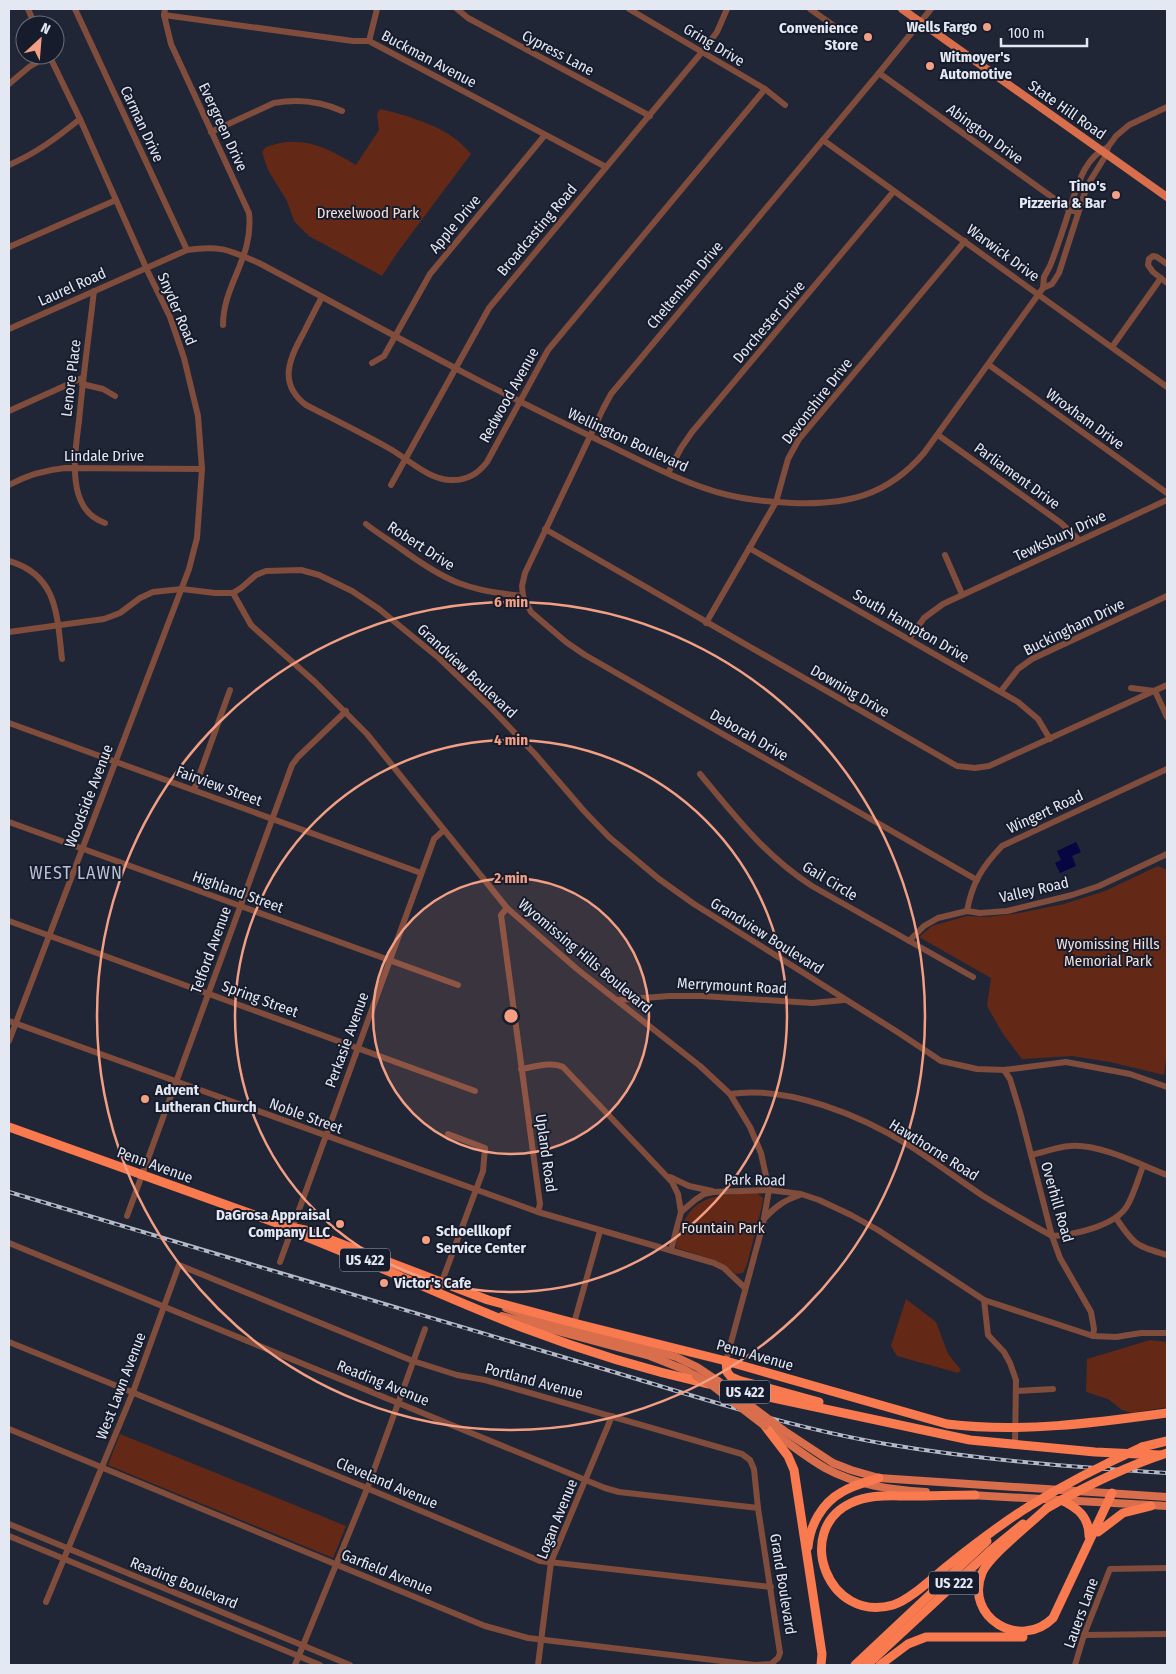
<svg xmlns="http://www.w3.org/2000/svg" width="1176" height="1674" font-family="'Fira Sans Condensed',sans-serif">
<rect width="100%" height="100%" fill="#202636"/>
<!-- green -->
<g fill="#632916">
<path d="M380 109C412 117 450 127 471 154L397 253 382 276 309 236 294 221 287 201 268 170 262 152 266 147C301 134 326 147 356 165L379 130 377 114Z"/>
<polygon points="1158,866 1167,870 1167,1052 1164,1075 1110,1062 1072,1056 1022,1059 1003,1034 987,1006 991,978 919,937 932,926 967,916 987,917 1019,913 1064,904 1105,891"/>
<path d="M757 1193 763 1198 762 1206 747 1264 743 1273 736 1274 718 1261 676 1248C676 1242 679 1233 682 1226 695 1192 726 1195 757 1193Z"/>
<polygon points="906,1299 936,1322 948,1354 961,1370 958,1373 897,1356 891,1346"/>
<polygon points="1150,1340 1167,1342 1167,1407 1132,1413 1122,1410 1108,1399 1086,1392 1087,1359"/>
<polygon points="120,1434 346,1526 333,1558 108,1465"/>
</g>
<!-- water -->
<polygon fill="#050642" points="1076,842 1081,852 1072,856 1076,866 1060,873 1055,863 1061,860 1057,851"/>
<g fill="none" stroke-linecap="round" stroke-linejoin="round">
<!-- minor -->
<g stroke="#804c3c" stroke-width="6">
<polyline points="28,9 35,25"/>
<polyline points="75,9 187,250"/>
<path d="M165 9 164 15 171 44 249 213C254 258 223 284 223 325"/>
<polyline points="457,9 468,18 650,116"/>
<polyline points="629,9 765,89 785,105"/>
<polyline points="810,9 837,28"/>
<polyline points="931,9 879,73 611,394 603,409 525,573 522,586 523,596 531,612 566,642 585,655 977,880"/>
<polyline points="164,15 353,41 369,41 606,167"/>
<polyline points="369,41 377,9"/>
<polyline points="879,73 1070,210 1078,212"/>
<polyline points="9,84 29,67 49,55"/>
<path d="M211 132 274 103C297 99 320 101 342 111"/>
<polyline points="823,140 1167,387"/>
<path d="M9 165C38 152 55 139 80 119"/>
<polyline points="9,247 116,200"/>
<polyline points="1167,264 1157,257 1153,256 1149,259 1148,265 1153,272 1167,283"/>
<polyline points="1043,288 1052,284 1059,273 1084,195 1090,181 1106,155 1108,147 1116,136 1129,125 1167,107"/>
<path d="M94 291C89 334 83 377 79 421 76 444 72 471 78 493 82 508 91 518 105 523"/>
<path d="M322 297C316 308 310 320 304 332 290 358 277 383 306 405 335 420 364 434 392 450 410 461 429 479 450 480 465 481 478 474 487 462L548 350 765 89"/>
<path d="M9 329 187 250C220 245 229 250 259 263 368 321 475 381 586 434 630 455 682 484 728 495 749 500 771 502 792 503 847 505 887 496 924 453L1043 288 1044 277 1050 266C1057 248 1063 230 1069 211 1077 188 1083 158 1108 147"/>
<polyline points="1112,347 1161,278"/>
<polyline points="372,363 384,356 430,274 545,135"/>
<polyline points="989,365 1167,493"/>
<polyline points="82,384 103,389 115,396"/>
<polyline points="9,411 82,378"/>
<polyline points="938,435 1061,523 1079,540"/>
<polyline points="668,473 681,448 692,432 894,191"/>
<path d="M9 485C27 475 45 470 65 468L202 469"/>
<polyline points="391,485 489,308 702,52 717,32 727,9"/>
<path d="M366 524C377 533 389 540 400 548 445 581 467 591 523 596"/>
<polyline points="545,529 957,766 975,768 989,766 1167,685"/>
<polyline points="749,548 1018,702 1038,719 1050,739"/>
<polyline points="945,555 962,594"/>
<path d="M9 561C58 575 57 616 62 659"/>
<polyline points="233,593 251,625 315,682 367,734 507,908 577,969 700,1066 730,1094 750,1127 761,1153 769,1190 763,1224 726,1361"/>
<polyline points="706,623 776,502 788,459 799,439 965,241"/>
<polyline points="9,632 104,619 120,613 140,598 153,592 182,589 215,593 233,593 241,588 256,575 266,571 301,570 319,575 352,591 379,609 440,659 488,705 535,754 584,811 609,837 659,879 694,904 899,1033 941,1061 977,1069 1004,1070 1066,1062 1130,1074 1167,1087"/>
<polyline points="909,639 924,618 943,604 1167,500"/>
<polyline points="1131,688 1154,691"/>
<polyline points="1001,691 1018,669 1032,659 1167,596"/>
<polyline points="1155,691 1167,717"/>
<polyline points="9,723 421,873"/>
<path d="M700 774C735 816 765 856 812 886L973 977"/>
<polyline points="194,790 230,690"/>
<polyline points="9,822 458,985"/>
<polyline points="507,908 501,915 540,1204 538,1212 714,1263 724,1268 745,1288"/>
<path d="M967 911C972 883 982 867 1002 846L1167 769"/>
<polyline points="9,921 475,1091"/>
<polyline points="909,941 924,926 938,918 967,911 980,913 1007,911 1072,895 1099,886 1167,854"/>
<polyline points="618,1000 669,996 702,996 812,1003 844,1000"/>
<polyline points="9,1021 538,1212"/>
<polyline points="9,1041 189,569 197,538 202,469 198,416 184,358 170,317 148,272 80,119 49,55"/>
<path d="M521 1069C535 1067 551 1061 563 1067L672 1182 678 1194 681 1212 695 1200 704 1194 713 1192 769 1190 801 1194 819 1200 851 1215 878 1230 984 1300 1093 1336 1116 1337 1141 1333H1167"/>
<polyline points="1004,1070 1010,1079 1020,1112 1052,1236 1060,1258 1091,1312 1094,1329 1093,1336"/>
<path d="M730 1094C788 1085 862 1116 910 1146 935 1162 959 1180 983 1196 1006 1210 1029 1223 1052 1236 1074 1235 1115 1226 1127 1206 1134 1194 1138 1179 1143 1166"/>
<path d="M1031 1155C1044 1152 1057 1147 1070 1146 1098 1143 1141 1165 1167 1175"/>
<polyline points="670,1177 689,1186 712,1191"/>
<polyline points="127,1216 292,765 298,757 346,711"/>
<path d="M765 1218C776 1206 785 1200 800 1195"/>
<path d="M1116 1218C1134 1245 1136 1246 1167 1255"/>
<polyline points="9,1243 605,1488 619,1492 758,1508"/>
<polyline points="671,1250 681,1212"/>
<polyline points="280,1262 434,839 444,830"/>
<polyline points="438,1292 483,1171 485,1148 448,1134"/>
<polyline points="984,1300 988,1335 1004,1352 1010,1363 1016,1380 1015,1445"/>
<polyline points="574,1323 600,1231"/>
<polyline points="9,1342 357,1484 540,1561 771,1587"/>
<polyline points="1017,1391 1053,1389"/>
<path d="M9 1429C167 1496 326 1561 485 1626L528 1638 755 1665 771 1664 778 1658 780 1653 758 1508 754 1469 750 1460 742 1454 485 1380 457 1375 413 1361 179 1265 133 1392 46 1602"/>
<polyline points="9,1524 350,1665"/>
<polyline points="9,1536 320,1665"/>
<polyline points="1084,1635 1167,1634"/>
<polyline points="295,1665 367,1489 425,1329"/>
<polyline points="538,1665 551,1562 612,1416"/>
<polyline points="1075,1665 1084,1635 1110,1569 1167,1568"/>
</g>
<!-- major -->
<g stroke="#d86e4b" stroke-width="8">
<polyline points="902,9 1167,197"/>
<polyline points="506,1308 534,1318 676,1357 697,1367 718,1381"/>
<polyline points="502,1316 650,1356 683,1369 696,1376"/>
<path d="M771 1430C788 1443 806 1457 825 1468 856 1485 891 1490 926 1492"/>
<polyline points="783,1430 833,1463 851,1470 879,1478 1167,1497"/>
<polyline points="970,1495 1167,1506"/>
</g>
<!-- highway -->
<g stroke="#fa7a50" stroke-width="9">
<path d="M9 1127 285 1226 305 1230 488 1300 574 1323 726 1361 947 1424C1021 1433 1094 1423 1167 1413"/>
<path d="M304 1236C378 1265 450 1300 524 1328 584 1351 646 1370 709 1384"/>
<polyline points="726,1361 727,1372 731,1377 738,1380 819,1402"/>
<polyline points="726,1388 970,1440 1095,1452 1160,1455"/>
<polyline points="765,1426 788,1456 794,1470 822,1654 821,1665"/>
<polyline points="1142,1447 1167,1441"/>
<path d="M975 1495C953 1495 932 1496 910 1496 890 1496 869 1494 851 1503 793 1530 828 1624 893 1605 912 1599 935 1575 951 1563 976 1543 1001 1524 1028 1507"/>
<path d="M1061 1500C1078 1508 1089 1517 1089 1536"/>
<path d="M1047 1508C1031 1523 989 1556 982 1573 964 1617 1020 1651 1053 1618L1112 1493"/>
<polyline points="1098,1532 1123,1513 1151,1506"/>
<path d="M808 1547C810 1525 822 1503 842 1492 853 1485 867 1482 879 1478"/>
<polyline points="855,1665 987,1541"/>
<polyline points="867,1665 990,1551 1023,1524"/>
<polyline points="880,1665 908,1644 926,1637 1023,1637"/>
</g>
<defs>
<path id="rail" d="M9 1192C197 1249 385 1305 573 1360 677 1390 780 1426 886 1444 980 1460 1073 1467 1167 1473"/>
</defs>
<!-- rail casing -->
<use href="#rail" stroke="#b4b9c5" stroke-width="4"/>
<!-- rail -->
<use href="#rail" stroke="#171c2c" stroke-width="2" stroke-dasharray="5.5" stroke-linecap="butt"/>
<!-- major-bridge -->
<g stroke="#d86e4b" stroke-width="8">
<polyline points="696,1376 713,1386 765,1426"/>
<polyline points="718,1381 783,1430"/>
</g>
<!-- highway-bridge -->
<g stroke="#fa7a50" stroke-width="9">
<path d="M1028 1507C1065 1484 1102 1465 1142 1447"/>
<path d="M1047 1508C1086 1486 1124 1467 1167 1453"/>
</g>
</g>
<!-- distance rings -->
<circle cx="511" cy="1016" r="138" fill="#f39f84" fill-opacity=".12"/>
<g fill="none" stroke="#f39f84" stroke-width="2.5">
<circle cx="511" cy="1016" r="138"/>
<circle cx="511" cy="1016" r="276"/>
<circle cx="511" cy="1016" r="414"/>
</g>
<!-- markers -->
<g fill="#f39f84" stroke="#171c2c" stroke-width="2">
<circle cx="987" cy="27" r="5"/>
<circle cx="868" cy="37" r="5"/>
<circle cx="930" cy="66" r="5"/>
<circle cx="1116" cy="195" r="5"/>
<circle cx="145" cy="1099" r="5"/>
<circle cx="340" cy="1224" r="5"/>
<circle cx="426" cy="1240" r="5"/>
<circle cx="384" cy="1283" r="5"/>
</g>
<g text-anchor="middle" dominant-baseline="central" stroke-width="4" stroke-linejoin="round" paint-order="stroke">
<!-- shield labels -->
<g fill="#171c2c" stroke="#a6abb7" stroke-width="1">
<rect x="340" y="1248.5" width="50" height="23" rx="4"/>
<rect x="720" y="1380.5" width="50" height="23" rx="4"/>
<rect x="929" y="1571.5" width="50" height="23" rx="4"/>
</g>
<g font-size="14" font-weight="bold" fill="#e4e8f3">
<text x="365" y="1260">US 422</text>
<text x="745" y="1392">US 422</text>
<text x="954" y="1583">US 222</text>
</g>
<!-- poi labels -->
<g font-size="15" font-weight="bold" fill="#e4e8f3" stroke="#171c2c" text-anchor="end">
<text x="977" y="27">Wells Fargo</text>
<text x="858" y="28">Convenience<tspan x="858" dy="17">Store</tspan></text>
<text x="940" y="57" text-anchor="start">Witmoyer's<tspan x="940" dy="17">Automotive</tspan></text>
<text x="1106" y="186">Tino's<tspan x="1106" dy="17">Pizzeria &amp; Bar</tspan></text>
<text x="155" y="1090" text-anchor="start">Advent<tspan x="155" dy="17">Lutheran Church</tspan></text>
<text x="330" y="1215">DaGrosa Appraisal<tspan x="330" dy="17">Company LLC</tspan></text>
<text x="436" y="1231" text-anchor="start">Schoellkopf<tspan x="436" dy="17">Service Center</tspan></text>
<text x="394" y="1283" text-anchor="start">Victor's Cafe</text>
</g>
<!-- street labels -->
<g font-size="15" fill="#e4e8f3" stroke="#171c2c">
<text transform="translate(714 45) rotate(31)">Gring Drive</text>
<text transform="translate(558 53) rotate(28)">Cypress Lane</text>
<text transform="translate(429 59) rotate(28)">Buckman Avenue</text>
<text transform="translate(1067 110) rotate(35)">State Hill Road</text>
<text transform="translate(142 124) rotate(65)">Carman Drive</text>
<text transform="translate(223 127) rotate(65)">Evergreen Drive</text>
<text transform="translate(985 134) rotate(36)">Abington Drive</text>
<text transform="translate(455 224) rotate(-50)">Apple Drive</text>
<text transform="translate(537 230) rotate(-50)">Broadcasting Road</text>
<text transform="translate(1003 253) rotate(36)">Warwick Drive</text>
<text transform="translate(685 285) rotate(-50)">Cheltenham Drive</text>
<text transform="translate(72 287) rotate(-24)">Laurel Road</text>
<text transform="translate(177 309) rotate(67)">Snyder Road</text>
<text transform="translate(769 322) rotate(-50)">Dorchester Drive</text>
<text transform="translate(71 378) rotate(-83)">Lenore Place</text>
<text transform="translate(509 395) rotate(-61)">Redwood Avenue</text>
<text transform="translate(817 401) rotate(-52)">Devonshire Drive</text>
<text transform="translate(1085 419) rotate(36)">Wroxham Drive</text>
<text transform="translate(628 440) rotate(25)">Wellington Boulevard</text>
<text x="104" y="456">Lindale Drive</text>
<text transform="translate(1017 476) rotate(36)">Parliament Drive</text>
<text transform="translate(1060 536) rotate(-25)">Tewksbury Drive</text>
<text transform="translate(421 546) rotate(33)">Robert Drive</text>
<text transform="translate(911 626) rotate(30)">South Hampton Drive</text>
<text transform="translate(1074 627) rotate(-26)">Buckingham Drive</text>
<text transform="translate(467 671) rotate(43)">Grandview Boulevard</text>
<text transform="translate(850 691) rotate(30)">Downing Drive</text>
<text transform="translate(749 735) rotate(30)">Deborah Drive</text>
<text transform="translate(219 786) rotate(20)">Fairview Street</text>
<text transform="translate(89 796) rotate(-69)">Woodside Avenue</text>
<text transform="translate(1045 812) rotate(-25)">Wingert Road</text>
<text transform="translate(830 881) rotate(31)">Gail Circle</text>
<text transform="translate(1034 890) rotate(-13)">Valley Road</text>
<text transform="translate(238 892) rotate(20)">Highland Street</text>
<text transform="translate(767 936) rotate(32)">Grandview Boulevard</text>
<text transform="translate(211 950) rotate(-70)">Telford Avenue</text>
<text transform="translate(585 956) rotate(40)">Wyomissing Hills Boulevard</text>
<text transform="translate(732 986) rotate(3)">Merrymount Road</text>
<text transform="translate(260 999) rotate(20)">Spring Street</text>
<text transform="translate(347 1040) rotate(-70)">Perkasie Avenue</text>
<text transform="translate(306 1116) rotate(20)">Noble Street</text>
<text transform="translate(934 1150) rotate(32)">Hawthorne Road</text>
<text transform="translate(546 1153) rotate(82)">Upland Road</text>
<text transform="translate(155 1165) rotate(20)">Penn Avenue</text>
<text transform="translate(755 1180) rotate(1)">Park Road</text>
<text transform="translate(1057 1202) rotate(74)">Overhill Road</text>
<text transform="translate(755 1355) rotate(16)">Penn Avenue</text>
<text transform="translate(534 1381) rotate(15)">Portland Avenue</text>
<text transform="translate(383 1383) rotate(22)">Reading Avenue</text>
<text transform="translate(121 1386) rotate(-69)">West Lawn Avenue</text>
<text transform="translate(387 1483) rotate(23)">Cleveland Avenue</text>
<text transform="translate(557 1519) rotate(-68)">Logan Avenue</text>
<text transform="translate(387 1572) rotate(22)">Garfield Avenue</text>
<text transform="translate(184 1583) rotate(22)">Reading Boulevard</text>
<text transform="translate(783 1584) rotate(81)">Grand Boulevard</text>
<text transform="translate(1081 1613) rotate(-70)">Lauers Lane</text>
</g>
<!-- park labels -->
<g font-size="15" fill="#f5ded7" stroke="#171c2c">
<text x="368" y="213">Drexelwood Park</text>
<text x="1108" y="944">Wyomissing Hills<tspan x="1108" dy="17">Memorial Park</tspan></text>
<text x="723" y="1228">Fountain Park</text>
</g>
<!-- quarter labels -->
<g font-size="18" letter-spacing="1" fill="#b8c0d5" stroke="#171c2c">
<text x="76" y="873">WEST LAWN</text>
</g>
</g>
<circle cx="511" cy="1016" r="8" fill="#f39f84" stroke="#171c2c" stroke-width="2.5"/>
<g font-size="15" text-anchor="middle" font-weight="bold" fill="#f39f84" stroke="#171c2c" stroke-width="4" stroke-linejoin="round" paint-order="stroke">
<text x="511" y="607">6 min</text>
<text x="511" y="745">4 min</text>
<text x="511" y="883">2 min</text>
</g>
<!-- border -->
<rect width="1176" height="1674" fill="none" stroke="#e4e8f3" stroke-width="20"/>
<!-- north arrow -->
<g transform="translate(40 40) rotate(26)"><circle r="24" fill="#171c2c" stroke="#696e7c"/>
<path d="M0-4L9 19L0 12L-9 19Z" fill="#f39f84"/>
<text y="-8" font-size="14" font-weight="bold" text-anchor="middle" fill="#e4e8f3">N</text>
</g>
<!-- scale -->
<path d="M1001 38v8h86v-8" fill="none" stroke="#e4e8f3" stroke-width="2.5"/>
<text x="1008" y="38" font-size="15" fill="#e4e8f3" stroke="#171c2c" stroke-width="4" paint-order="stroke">100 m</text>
</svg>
